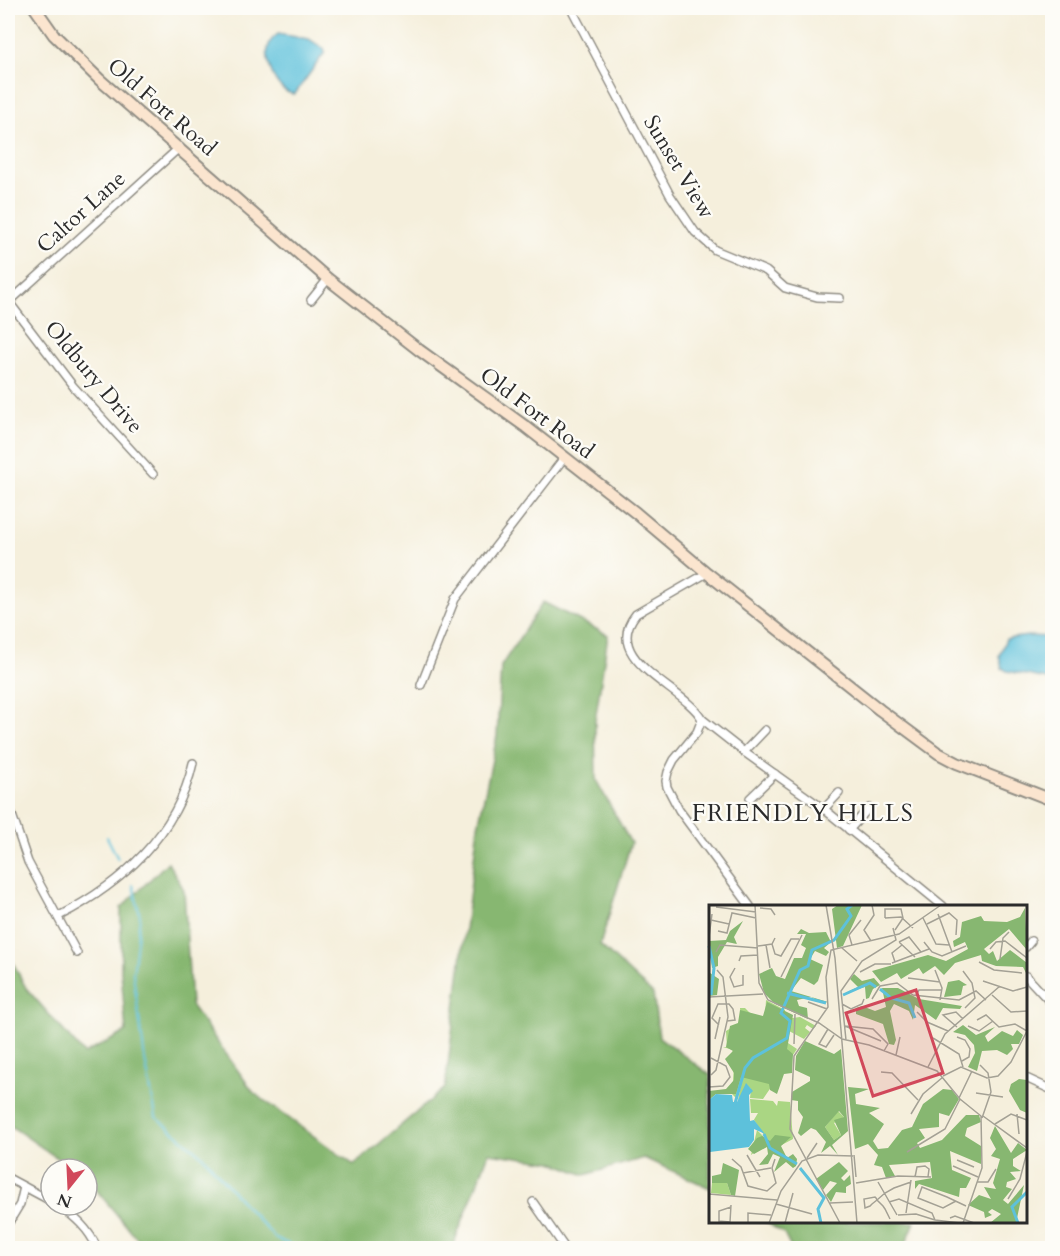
<svg xmlns="http://www.w3.org/2000/svg" width="1060" height="1256" font-family="Cardo,serif">
<rect width="100%" height="100%" fill="#fdfcf7"/>
<filter id="ink" filterUnits="userSpaceOnUse"><feTurbulence type="fractalNoise" baseFrequency=".0167" numOctaves="2"/><feDisplacementMap in="SourceGraphic" scale="12" xChannelSelector="R" yChannelSelector="G"/><feConvolveMatrix kernelMatrix="1 2 1 2 8 2 1 2 1" color-interpolation-filters="sRGB"/></filter>
<filter id="wash" filterUnits="userSpaceOnUse"><feTurbulence type="fractalNoise" baseFrequency=".008" numOctaves="4" result="noise"/><feDisplacementMap in="SourceGraphic" scale="24" xChannelSelector="R" yChannelSelector="G"/><feGaussianBlur stdDeviation="1.35" result="paint"/><feColorMatrix in="noise" values="0 0 0 0 0 0 0 0 0 0 0 0 0 0 0 0 0 1.4 0 .05"/><feComposite in="paint" operator="in"/></filter>
<g filter="url(#wash)">
<rect width="100%" height="100%" fill="#f5efdc"/>
<!-- forest -->
<g fill="#87b771" stroke="#59714e" stroke-width="1.5">
<polygon points="543,602 608,635 595,721 596,780 631,843 600,945 653,994 659,1037 710,1075 710,1188 644,1158 585,1175 552,1162 489,1153 452,1248 145,1248 87,1179 87,1169 73,1169 8,1124 8,953 26,988 84,1054 126,1032 121,972 121,908 168,862 184,890 191,1005 254,1093 354,1165 445,1088 478,826 497,736 501,666"/>
<polygon points="766,1222 915,1222 904,1248 791,1248 784,1234"/>
</g>
<!-- water -->
<g fill="#5dc1db" stroke="#447683" stroke-width="1.5">
<path d="M278 34 309 39 324 49 325 52 295 94C277 94 263 61 269 45 270 40 274 37 278 34Z"/>
<polygon points="1028,636 1052,637 1052,680 1007,671 1002,668 999,656 1006,639"/>
</g>
<g fill="none" stroke-linecap="round" stroke-linejoin="round">
<!-- stream -->
<g stroke="#5dc1db" stroke-width="2">
<polyline points="107,837 118,859"/>
<polyline points="133,885 140,916 133,974 145,1060 156,1117 204,1157 240,1200 276,1239 299,1248"/>
</g>
</g>
</g>
<g filter="url(#ink)">
<g fill="none" stroke-linecap="round" stroke-linejoin="round">
<defs>
<g id="minor">
<polyline points="571,8 670,195 695,232 715,250 766,271 785,288 817,297 840,298"/>
<polyline points="311,300 328,279"/>
<polyline points="9,302 73,386 153,474"/>
<polyline points="8,303 180,147"/>
<path d="M707 573 636 614C599 660 685 688 702 719L697 732 674 760 668 772 666 781 667 787 679 810 750 906"/>
<polyline points="421,685 455,599 564,458"/>
<polyline points="702,719 744,752 824,809 943,906"/>
<polyline points="744,752 765,730"/>
<polyline points="750,798 775,774"/>
<polyline points="8,803 28,862 77,953"/>
<polyline points="824,809 839,793"/>
<polyline points="849,830 869,808"/>
<path d="M59 916C121 884 177 835 193 763"/>
<polyline points="1026,947 1031,941"/>
<polyline points="1026,976 1052,1004"/>
<polyline points="1026,1078 1052,1090"/>
<polyline points="8,1178 51,1201"/>
<polyline points="533,1202 565,1248"/>
<path d="M58 1205C75 1217 89 1229 97 1248"/>
<polyline points="8,1224 20,1204 24,1187"/>
</g>
<polyline id="secondary" points="35,8 54,35 100,80 328,279 419,350 526,427 636,513 707,573 880,710 938,753 957,763 1052,800"/>
</defs>
<!-- minor casing -->
<use href="#minor" stroke="#908d84" stroke-width="10"/>
<!-- secondary casing -->
<use href="#secondary" stroke="#908d84" stroke-width="14"/>
<!-- minor -->
<use href="#minor" stroke="#fff" stroke-width="7"/>
<!-- secondary -->
<use href="#secondary" stroke="#fbe5cf" stroke-width="10"/>
</g>
</g>
<g text-anchor="middle" dominant-baseline="central" stroke-width="4.5" stroke-linejoin="round" paint-order="stroke">
<!-- street labels -->
<g font-size="22" fill="#2b2b2b" stroke="#fdfcf7">
<text transform="translate(162 107) rotate(41)">Old Fort Road</text>
<text transform="translate(679 167) rotate(59)">Sunset View</text>
<text transform="translate(81 212) rotate(-42)">Caltor Lane</text>
<text transform="translate(94 377) rotate(50)">Oldbury Drive</text>
<text transform="translate(537 413) rotate(37)">Old Fort Road</text>
</g>
<!-- neighbourhood labels -->
<g font-size="24" letter-spacing="1.5" fill="#2b2b2b" stroke="#fdfcf7">
<text x="803" y="813">FRIENDLY HILLS</text>
</g>
</g>
<!-- overview -->
<g transform="translate(709 905)">
<rect width="318" height="318" fill="#f5efdc"/>
<path d="M57 95 76 105V114L91 112 107 121 104 124 98 120 96 123 101 127 95 134 80 126 79 138 88 144 54 194 41 193 42 184 38 180 29 195 34 170 28 194 23 189 25 161 20 159 24 145 14 142H18L17 126 32 117 31 103H36L47 114 56 110ZM41 194 64 196 68 201 69 196 81 197 84 234 65 244 57 238 42 250 48 225 59 236 45 215 40 223 49 208H42ZM129 206 135 212 125 218 132 230 125 235 116 222ZM3 278H18L22 290 2 288Z" fill="#aad683"/>
<path d="M129 0H153L134 41 128 43 123 4ZM316 3 318 45 300 24 275 44 280 49 284 46 288 56 301 45 318 58V70L314 62 287 61 273 56 272 50 246 58 235 70 226 61 214 69 210 63 192 74 188 68 172 77 163 66 219 50 237 56 259 44 256 37 245 42 244 36 251 32 253 17 272 11 275 16 298 17 311 12ZM34 16 25 32 28 39 18 37 9 52V61L3 63 0 36 17 35 21 26ZM92 24 100 28 117 27 122 37 115 43 120 47 117 51 106 46 101 54 114 60 109 76 105 80 92 73 82 86 119 97 114 98 102 92 88 95 90 101 98 103 99 114 66 99 55 88 50 69 63 63 67 71 76 74 85 53H93L97 43 92 40 97 29H88ZM1 68 10 74 8 90 0 91ZM145 69 153 76 165 73 171 80 164 84 160 93 157 94 156 82 138 87 149 82 141 74ZM250 75 258 80 254 81 252 90 235 92 239 77ZM173 83H189L210 94 253 101 251 104 234 103 227 115 206 100 204 115 200 106 185 99 181 106 187 135 185 140 180 139 174 119 147 109V103L153 101 166 106 177 102ZM58 97 84 110 78 144 84 149 83 168 75 169 68 189 61 185 60 179 32 172 27 189H7L0 195V186L17 184 25 175V168L16 154 24 146 17 142 21 121 29 118 31 105 54 111ZM254 120 267 130 286 122 276 131 279 137 293 126 304 131 308 125 314 130 310 139H302L304 144 298 150 288 145 273 146 268 166 259 162 266 148 265 140 256 130 244 127ZM96 136 125 149 132 144 139 226 123 240 129 250 121 241 112 248 117 237 107 225 102 223 92 231 89 228 94 212 89 205V196L82 195 83 187 101 176V172L86 165 87 151ZM130 206 135 212 125 215 132 230 125 235 116 222ZM310 174 318 175V208L311 205 300 186 302 179ZM139 182 160 184 146 189 147 199 171 203 160 208 175 219 164 236 169 244 179 243 193 225 203 222 214 199 234 184 243 185 250 194 240 211 230 208V222L210 224 216 233 208 238 211 243 233 235 257 210H270L272 217 258 223 256 231 272 241V259L241 246 243 265 262 273 257 283H251L250 292 210 279 206 284V276L223 273 221 257 180 260 186 271 177 273 173 262 165 260 169 250 159 239 146 244ZM286 221 302 248 309 238 318 245 304 254V261L312 266 301 267 307 274 298 277 297 282 303 284 294 295 299 299 315 280 307 318H281L292 309 283 304 279 307 283 310 276 313 275 307 259 300 270 290 282 294 275 282 287 284 284 278 291 254 282 251 287 244 281 233ZM66 230 82 232 72 241 78 253 84 249 88 254 87 261 84 263 77 257 65 267 71 252 64 249 59 259 50 260 59 249 58 242 45 249 39 244 48 233 53 231 61 236ZM130 257 139 266 132 273 135 276 141 270 142 279 137 282V288L127 287 122 297 117 290 128 278 121 276 114 285 107 274ZM14 258 30 265 26 291 22 290 18 278H3V271L12 269Z" fill="#87b771" fill-rule="evenodd"/>
<path d="M37 178 44 186 40 190 41 216 45 215 56 229 45 224V235L40 242 1 247 0 195 7 189 23 190 24 197H28Z" fill="#5dc1db"/>
<path fill="none" stroke="#5dc1db" stroke-width="3" d="M0 41 5 63 2 90M171 84 182 93 200 98 206 113M78 88 117 98M134 90 161 78 167 82M25 202 36 163 44 153 78 133 81 116 72 108 91 65 99 61 103 45 125 35 142 11 138 4 143 0M55 229 61 243 88 259M91 263 115 293 109 304 112 318M309 318 303 302 318 287"/>
<path fill="none" stroke="#a4a195" stroke-width="1.5" d="M46 0 50 78 59 95 110 118 133 134 160 140 228 166 251 194 272 211 273 263 254 318M117 0 126 53 148 318M7 2 47 7M51 3 62 4 66 10M229 9 243 47M176 13V4H192L194 13 186 25M176 13 192 12 204 23M214 13 227 39 240 40M2 15 20 19M218 19 240 8 248 15 247 30M9 26 18 28 23 8 47 13M0 32 3 9M162 36 155 25 165 10 163 0M190 37 200 32 212 47M190 37 206 52M215 37 223 47 233 51 257 41M63 39 66 49 72 51 82 34H90M57 40 61 63M143 40 140 30 152 15M49 41 63 39 66 33M133 43 148 56M281 44 287 37 296 36 318 53M7 47 11 40 49 43M291 54 294 33 300 27M30 56 32 51 49 50M186 57 183 48 193 40M270 57 285 65 313 68M183 58 220 44M26 63 21 72 25 82 34 80V70M226 65 233 83 231 95M254 66 263 78 266 93 256 103M151 67 166 59H182M72 72 93 30M199 73 231 77M274 76 304 86 318 82M207 90 210 85H233M283 90 302 107 318 106M0 92 54 89M163 94 171 81 188 78 204 90 250 95 267 86 277 95M99 97 118 104M133 99 142 104 153 99 155 94M208 107 218 117 239 126M268 115 277 110 290 122 306 119 318 126M10 120 3 113 9 99H20L24 104 26 115 18 116M136 121 164 124 179 139 175 146M136 121 172 136M259 121 270 126 284 116M248 122 234 110 247 107 254 114M119 124 110 139 117 142 125 130M248 132 256 135 261 144 260 152 253 156M224 133 250 149 254 162M6 134 11 112M137 135 132 86 153 56 187 35 184 23M85 139 86 109M187 150 191 132M271 160 279 168 282 187 273 213M219 162 236 129 291 81M172 167 183 168 209 195M2 170 7 165 19 112 14 72 8 65M234 171 252 162 278 173 289 171 302 157 318 126M0 182 14 181 21 172 17 161 2 153M267 188 294 192M250 193 263 166M202 209 214 189 234 172M308 209 310 229M274 211 318 243M286 219 302 209 318 215M198 247 236 224 251 194M38 250 51 272M145 250 147 272M98 253 108 238M23 254 32 262 39 281 58 286 67 278 63 263 66 254M248 255 265 262M244 261 269 272M34 268 62 263M206 272 208 262 216 261 220 264 219 272M169 277 188 310M268 277H279L287 264M147 278 189 271 222 272M0 289 68 295M299 294 311 274 318 247M247 296 234 303 209 293 213 282 238 292 257 301M180 297 190 294 223 308 226 315M121 298 144 297M67 299 103 309M197 308 202 275M189 310 207 309 226 315M241 313 246 311 265 318M181 314 176 304 174 301 168 295 167 293 166 292 155 294 156 303 161 301 163 299 168 295 176 288 185 283 202 277M226 315 251 318M10 316 21 317 22 300M10 317V306L22 302M39 318V308L62 310M60 318 72 286 93 256 109 250 144 251M76 318 84 288M131 318 81 224 85 151 119 102 117 72 122 45 190 29 232 0"/>
<path fill="#d1495b" fill-opacity="0.15" stroke="#d1495b" stroke-width="3" d="M207 85 234 168 164 191 137 108Z"/>
<rect width="318" height="318" fill="none" stroke="#2b2b2b" stroke-width="3"/>
</g>
<!-- margin -->
<rect width="1060" height="1256" fill="none" stroke="#fdfcf7" stroke-width="30"/>
<!-- north arrow -->
<g transform="translate(69 1187) rotate(198)"><circle r="28" fill="#fdfcf7" stroke="#a9a8a5" stroke-width="1.5"/>
<path d="M0-4.5L10 22L0 15L-10 22Z" fill="#d1495b"/>
<text y="-9" font-size="16" font-weight="bold" text-anchor="middle" fill="#2b2b2b">N</text>
</g>
</svg>
